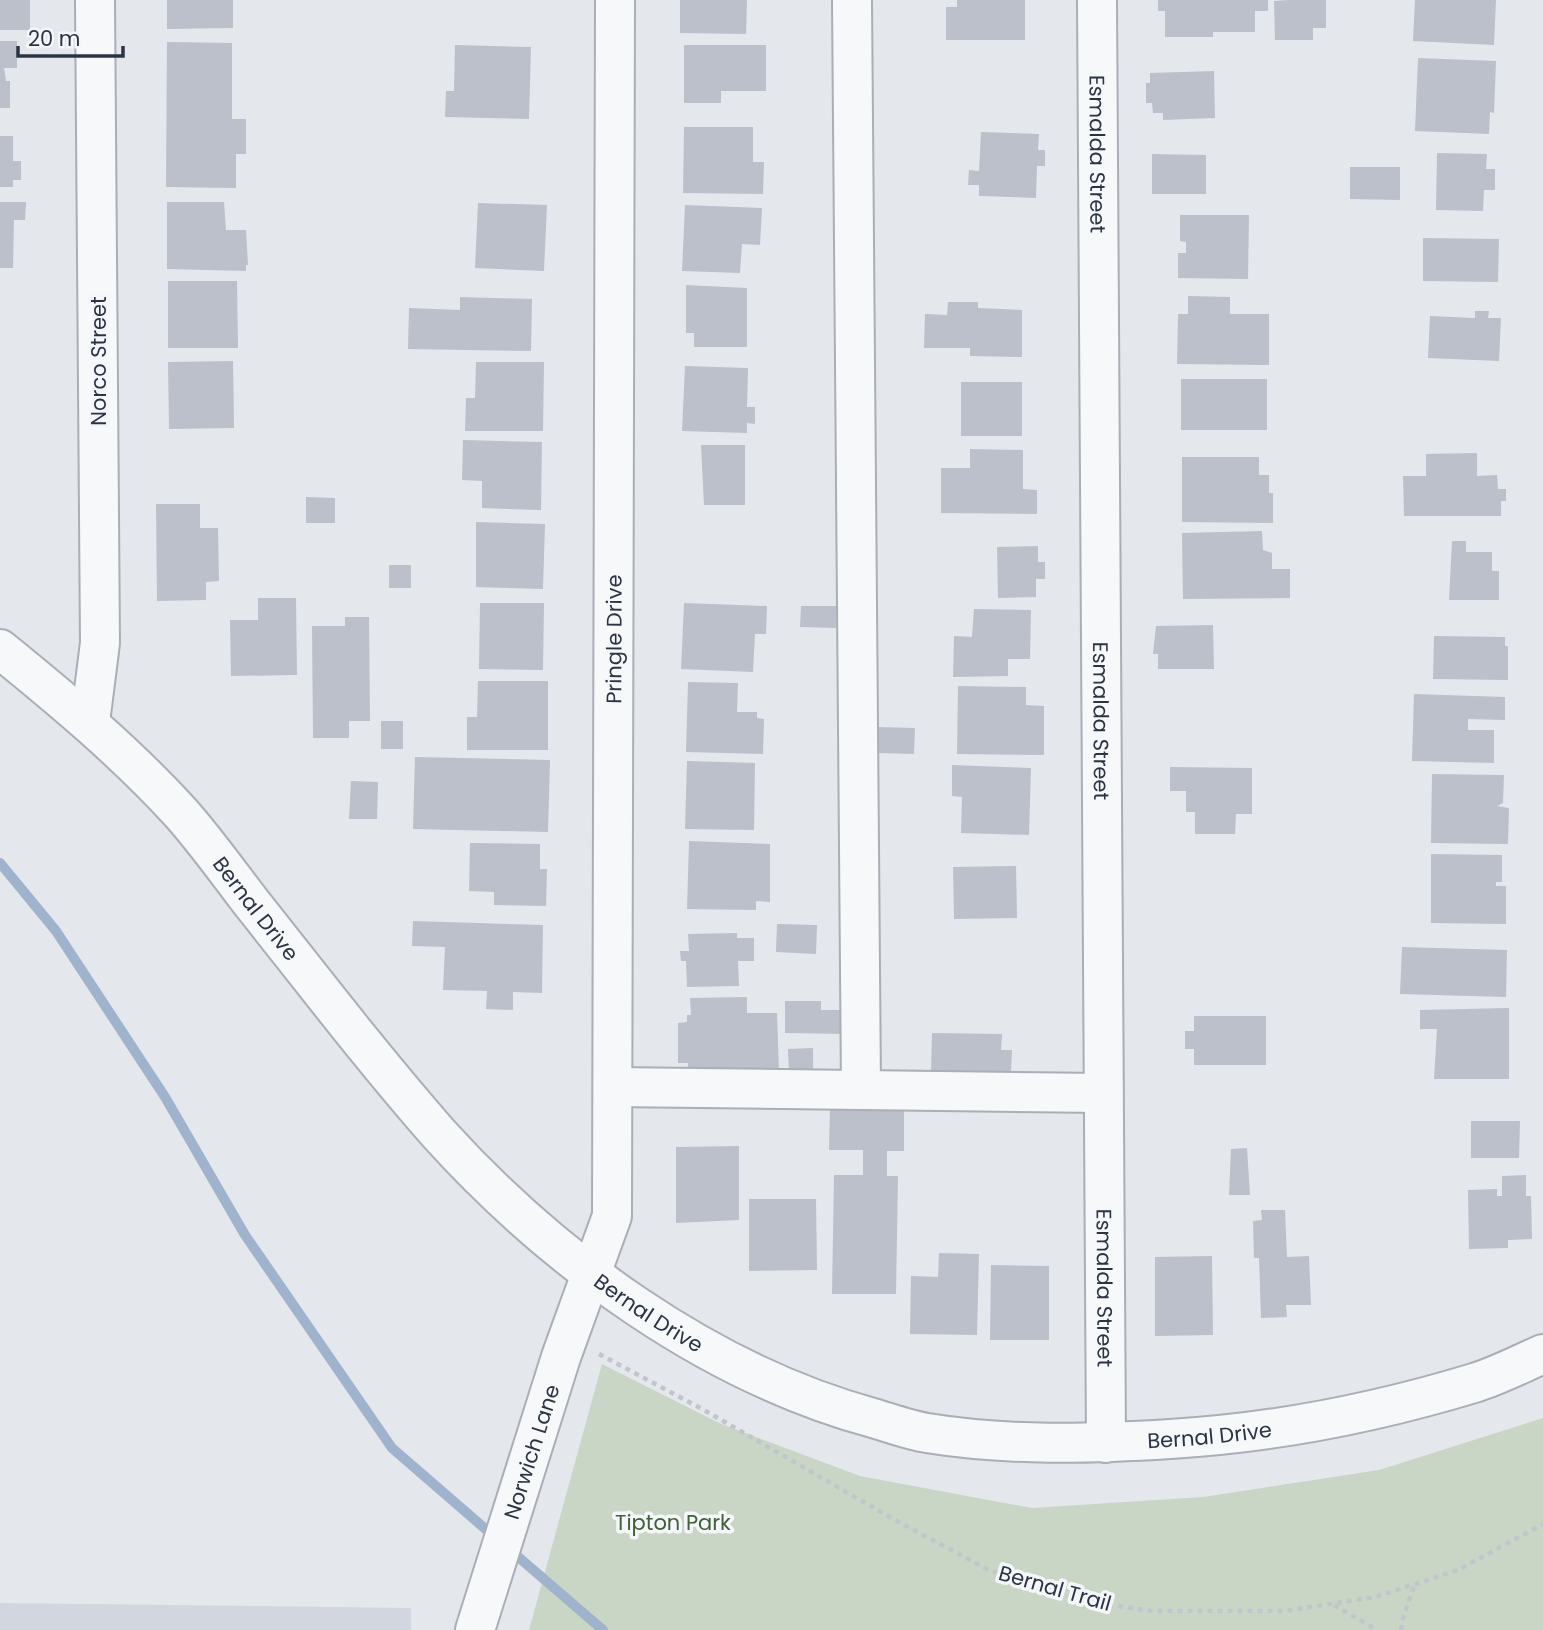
<svg xmlns="http://www.w3.org/2000/svg" width="1543" height="1630" font-family="Poppins,sans-serif">
<rect width="100%" height="100%" fill="#e4e7ec"/>
<!-- built -->
<polygon fill="#d2d6de" points="0,1603 411,1608 411,1630 0,1630"/>
<!-- green -->
<polygon fill="#c9d6c5" points="602,1364 719,1423 860,1476 1032,1508 1203,1497 1379,1470 1543,1418 1543,1630 529,1630"/>
<g fill="none" stroke-linecap="round" stroke-linejoin="round">
<!-- stream -->
<g stroke="#9fb4cc" stroke-width="10">
<polyline points="0,863 56,931 165,1097 245,1235 392,1448 497,1539"/>
<polyline points="509,1549 603,1630"/>
</g>
</g>
<!-- building -->
<g fill="#bbc0ca">
<rect x="0" y="0" width="30" height="30"/>
<polygon points="167,0 233,0 233,28 167,29"/>
<polygon points="680,0 747,0 746,34 680,33"/>
<polygon points="957,0 1025,0 1025,40 946,40 946,7 957,7"/>
<polygon points="1158,0 1268,0 1268,11 1255,11 1255,32 1213,32 1213,37 1165,37 1165,11 1158,11"/>
<polygon points="1289,0 1326,0 1326,28 1313,28 1313,40 1275,40 1274,1"/>
<polygon points="1415,0 1496,0 1494,45 1413,41"/>
<polygon points="0,41 17,41 17,68 4,68 6,81 10,81 10,108 0,108"/>
<polygon points="167,42 232,43 232,119 246,119 246,154 236,154 236,188 166,187"/>
<polygon points="455,45 531,47 529,119 445,117 446,91 454,91"/>
<polygon points="684,45 766,45 766,91 721,91 721,103 684,103"/>
<polygon points="1418,58 1496,61 1494,113 1490,112 1489,134 1415,131"/>
<polygon points="1214,71 1215,118 1163,120 1163,113 1153,113 1152,103 1146,103 1146,83 1150,83 1150,73"/>
<polygon points="684,127 753,127 753,162 764,162 763,194 683,193"/>
<polygon points="981,132 1039,134 1038,150 1045,150 1045,166 1037,166 1036,198 979,196 979,185 968,185 969,170 979,171"/>
<polygon points="0,136 13,136 13,161 21,161 21,180 13,180 13,187 0,187"/>
<polygon points="1437,153 1487,154 1486,169 1495,169 1495,190 1484,190 1483,211 1436,210"/>
<polygon points="1152,154 1206,155 1206,194 1152,194"/>
<polygon points="1350,167 1400,167 1400,200 1350,199"/>
<polygon points="0,202 26,202 25,220 14,220 13,268 0,268"/>
<polygon points="167,202 224,202 226,230 246,230 248,265 246,265 246,271 167,269"/>
<polygon points="478,203 547,205 544,271 475,268"/>
<polygon points="685,205 762,208 760,245 742,244 740,273 682,271"/>
<polygon points="1180,215 1249,215 1248,279 1178,278 1178,253 1186,253 1186,242 1180,241"/>
<polygon points="1423,238 1499,239 1498,282 1423,281"/>
<polygon points="168,281 237,281 238,348 168,348"/>
<polygon points="686,285 747,288 747,347 694,347 694,333 686,333"/>
<polygon points="1188,296 1230,297 1230,314 1269,314 1269,365 1177,364 1178,314 1188,314"/>
<polygon points="460,297 532,299 531,351 408,349 409,308 460,310"/>
<polygon points="948,302 978,302 978,308 1022,310 1022,357 970,356 970,348 924,348 925,314 947,315"/>
<polygon points="1475,311 1489,311 1488,318 1501,318 1499,361 1428,358 1430,316 1475,318"/>
<polygon points="233,361 234,428 169,429 168,362"/>
<polygon points="476,362 544,362 543,431 465,431 466,398 475,398"/>
<polygon points="685,366 748,368 747,407 755,407 755,424 747,423 747,433 682,431"/>
<rect x="1181" y="379" width="86" height="51"/>
<rect x="961" y="382" width="61" height="54"/>
<polygon points="463,440 542,442 541,510 482,508 482,481 462,480"/>
<polygon points="701,445 745,445 745,505 704,505"/>
<polygon points="970,449 1023,450 1023,489 1037,490 1037,514 941,513 941,468 970,468"/>
<polygon points="1477,453 1477,476 1497,475 1498,489 1506,489 1506,501 1501,501 1501,516 1404,516 1403,476 1426,476 1426,454"/>
<polygon points="1182,457 1259,457 1259,475 1269,475 1269,493 1273,493 1273,523 1182,522"/>
<polygon points="306,497 335,498 335,523 306,523"/>
<polygon points="156,504 200,504 200,528 218,528 219,581 206,582 206,600 157,601"/>
<polygon points="476,522 545,524 543,589 476,587"/>
<polygon points="1262,531 1263,550 1272,553 1272,569 1290,569 1290,598 1183,599 1182,533"/>
<polygon points="1452,541 1466,541 1466,552 1492,552 1492,571 1499,571 1499,600 1449,600"/>
<polygon points="1038,546 1038,562 1045,562 1045,579 1036,579 1036,597 998,598 997,547"/>
<rect x="389" y="565" width="22" height="23"/>
<polygon points="258,598 296,598 297,675 231,676 230,620 258,620"/>
<polygon points="480,603 544,603 543,670 479,669"/>
<polygon points="684,603 767,606 766,634 755,634 753,672 681,669"/>
<polygon points="801,606 836,606 836,628 800,627"/>
<polygon points="974,609 1031,610 1030,659 1008,659 1008,676 953,677 954,636 972,637"/>
<polygon points="345,617 369,617 370,721 349,721 349,738 313,738 312,626 345,626"/>
<polygon points="1213,625 1214,669 1158,669 1158,654 1153,654 1156,626"/>
<polygon points="1434,636 1505,637 1505,646 1508,646 1508,680 1433,679"/>
<polygon points="478,681 548,681 548,750 467,750 467,717 477,717"/>
<polygon points="688,682 738,683 737,712 757,712 757,718 764,719 763,754 686,752"/>
<polygon points="958,686 1026,687 1026,705 1044,706 1044,755 957,754"/>
<polygon points="1414,694 1505,697 1505,720 1468,719 1468,730 1494,730 1494,763 1412,761"/>
<rect x="381" y="721" width="22" height="28"/>
<polygon points="877,727 915,728 914,754 876,753"/>
<polygon points="415,757 550,760 548,832 413,829"/>
<polygon points="687,761 755,763 754,830 685,829"/>
<polygon points="952,765 1031,768 1029,835 961,833 962,797 952,796"/>
<polygon points="1170,767 1252,768 1252,814 1236,814 1235,834 1195,834 1195,812 1186,812 1186,791 1170,791"/>
<polygon points="1432,774 1504,775 1503,803 1497,806 1509,808 1508,844 1431,843"/>
<polygon points="351,781 378,782 377,819 349,819"/>
<polygon points="689,841 770,844 770,902 756,901 756,910 687,909"/>
<polygon points="470,843 540,844 540,869 547,869 546,906 494,905 494,892 469,891"/>
<polygon points="1431,854 1502,855 1502,882 1496,882 1496,886 1506,886 1506,924 1431,923"/>
<polygon points="1016,866 1017,918 954,919 953,867"/>
<polygon points="413,921 543,925 542,993 513,992 513,1010 486,1009 487,991 443,990 445,947 412,946"/>
<polygon points="777,924 817,925 816,954 776,952"/>
<polygon points="737,933 737,938 754,938 754,961 738,961 739,986 687,987 686,961 681,961 680,951 689,951 688,934"/>
<polygon points="1402,947 1507,950 1506,997 1400,994"/>
<polygon points="747,997 747,1013 777,1013 779,1072 688,1074 688,1063 678,1063 678,1023 687,1022 687,1015 691,1015 690,998"/>
<polygon points="785,1001 821,1001 821,1010 847,1010 847,1034 785,1033"/>
<polygon points="1509,1008 1509,1079 1434,1079 1437,1029 1420,1029 1420,1010"/>
<polygon points="1194,1016 1266,1016 1266,1065 1194,1065 1194,1049 1185,1049 1185,1031 1194,1031"/>
<polygon points="932,1033 1002,1034 1001,1050 1012,1050 1011,1071 931,1074"/>
<polygon points="813,1048 813,1071 789,1071 788,1049"/>
<polygon points="830,1108 904,1110 904,1151 887,1151 887,1176 898,1176 896,1294 832,1294 834,1175 863,1175 863,1150 829,1150"/>
<polygon points="1471,1121 1520,1121 1519,1158 1471,1158"/>
<polygon points="739,1146 739,1220 676,1223 676,1147"/>
<polygon points="1247,1148 1250,1195 1229,1195 1231,1149"/>
<polygon points="1526,1175 1526,1196 1531,1196 1532,1239 1508,1240 1508,1248 1469,1249 1468,1190 1497,1189 1497,1196 1502,1196 1502,1176"/>
<polygon points="749,1199 816,1199 817,1270 749,1271"/>
<polygon points="1261,1210 1285,1210 1287,1257 1309,1256 1311,1305 1286,1305 1287,1317 1261,1318 1259,1258 1254,1258 1253,1221 1262,1220"/>
<polygon points="939,1253 979,1254 977,1335 910,1334 911,1276 938,1277"/>
<polygon points="1212,1256 1213,1335 1155,1336 1155,1257"/>
<polygon points="991,1265 1049,1266 1049,1340 990,1340"/>
</g>
<g fill="none" stroke-linecap="round" stroke-linejoin="round">
<defs>
<g id="minor">
<polyline points="852,0 861,1089"/>
<path id="s1" d="M1097 0 1106 1443"/>
<path id="s2" d="M0 649C63 700 125 752 180 812 205 840 227 871 250 901 312 979 373 1059 439 1134 553 1260 708 1373 873 1418 890 1423 909 1430 927 1433 1008 1446 1089 1444 1170 1439 1273 1433 1375 1413 1474 1383 1497 1376 1520 1364 1543 1354"/>
<polyline points="90,722 100,643 95,0"/>
<polyline points="613,1087 1102,1093"/>
<path id="s3" d="M475 1630 561 1357 612 1216 615 0"/>
</g>
</defs>
<!-- minor casing -->
<use href="#minor" stroke="#a9aeb7" stroke-width="42"/>
<!-- path -->
<g stroke="#c2c5cb" stroke-width="4.5" stroke-dasharray="5 5" stroke-linecap="butt">
<polyline points="599,1354 704,1410 895,1520 987,1569 1021,1582 1110,1605 1152,1611 1284,1611 1375,1597 1458,1570 1543,1524"/>
<polyline points="1334,1605 1369,1625 1375,1630"/>
<polyline points="1401,1630 1403,1618 1414,1586"/>
</g>
<!-- minor -->
<use href="#minor" stroke="#f7f8fa" stroke-width="38"/>
</g>
<g text-anchor="middle" dominant-baseline="central" stroke-width="7" stroke-linejoin="round" paint-order="stroke">
<!-- street labels -->
<g font-size="21" fill="#2b3445" stroke="#f4f6f9">
<text stroke="none"><textPath href="#s1" startOffset="154">Esmalda Street</textPath></text>
<text transform="translate(98 361) rotate(-90)">Norco Street</text>
<text stroke="none"><textPath href="#s3" startOffset="1013">Pringle Drive</textPath></text>
<text stroke="none"><textPath href="#s1" startOffset="721">Esmalda Street</textPath></text>
<text stroke="none"><textPath href="#s2" startOffset="366">Bernal Drive</textPath></text>
<text stroke="none"><textPath href="#s1" startOffset="1288">Esmalda Street</textPath></text>
<text stroke="none"><textPath href="#s2" startOffset="933">Bernal Drive</textPath></text>
<text stroke="none"><textPath href="#s2" startOffset="1521">Bernal Drive</textPath></text>
<text stroke="none"><textPath href="#s3" startOffset="187">Norwich Lane</textPath></text>
<text transform="translate(1055 1588) rotate(16)">Bernal Trail</text>
</g>
<!-- park labels -->
<g font-size="21" fill="#3f6138" stroke="#f4f6f9">
<text x="673" y="1522">Tipton Park</text>
</g>
</g>
<!-- scale -->
<path d="M18 46v10h105v-10" fill="none" stroke="#2b3445" stroke-width="3.5"/>
<text x="28" y="46" font-size="21" fill="#2b3445" stroke="#f4f6f9" stroke-width="5" paint-order="stroke">20 m</text>
</svg>
